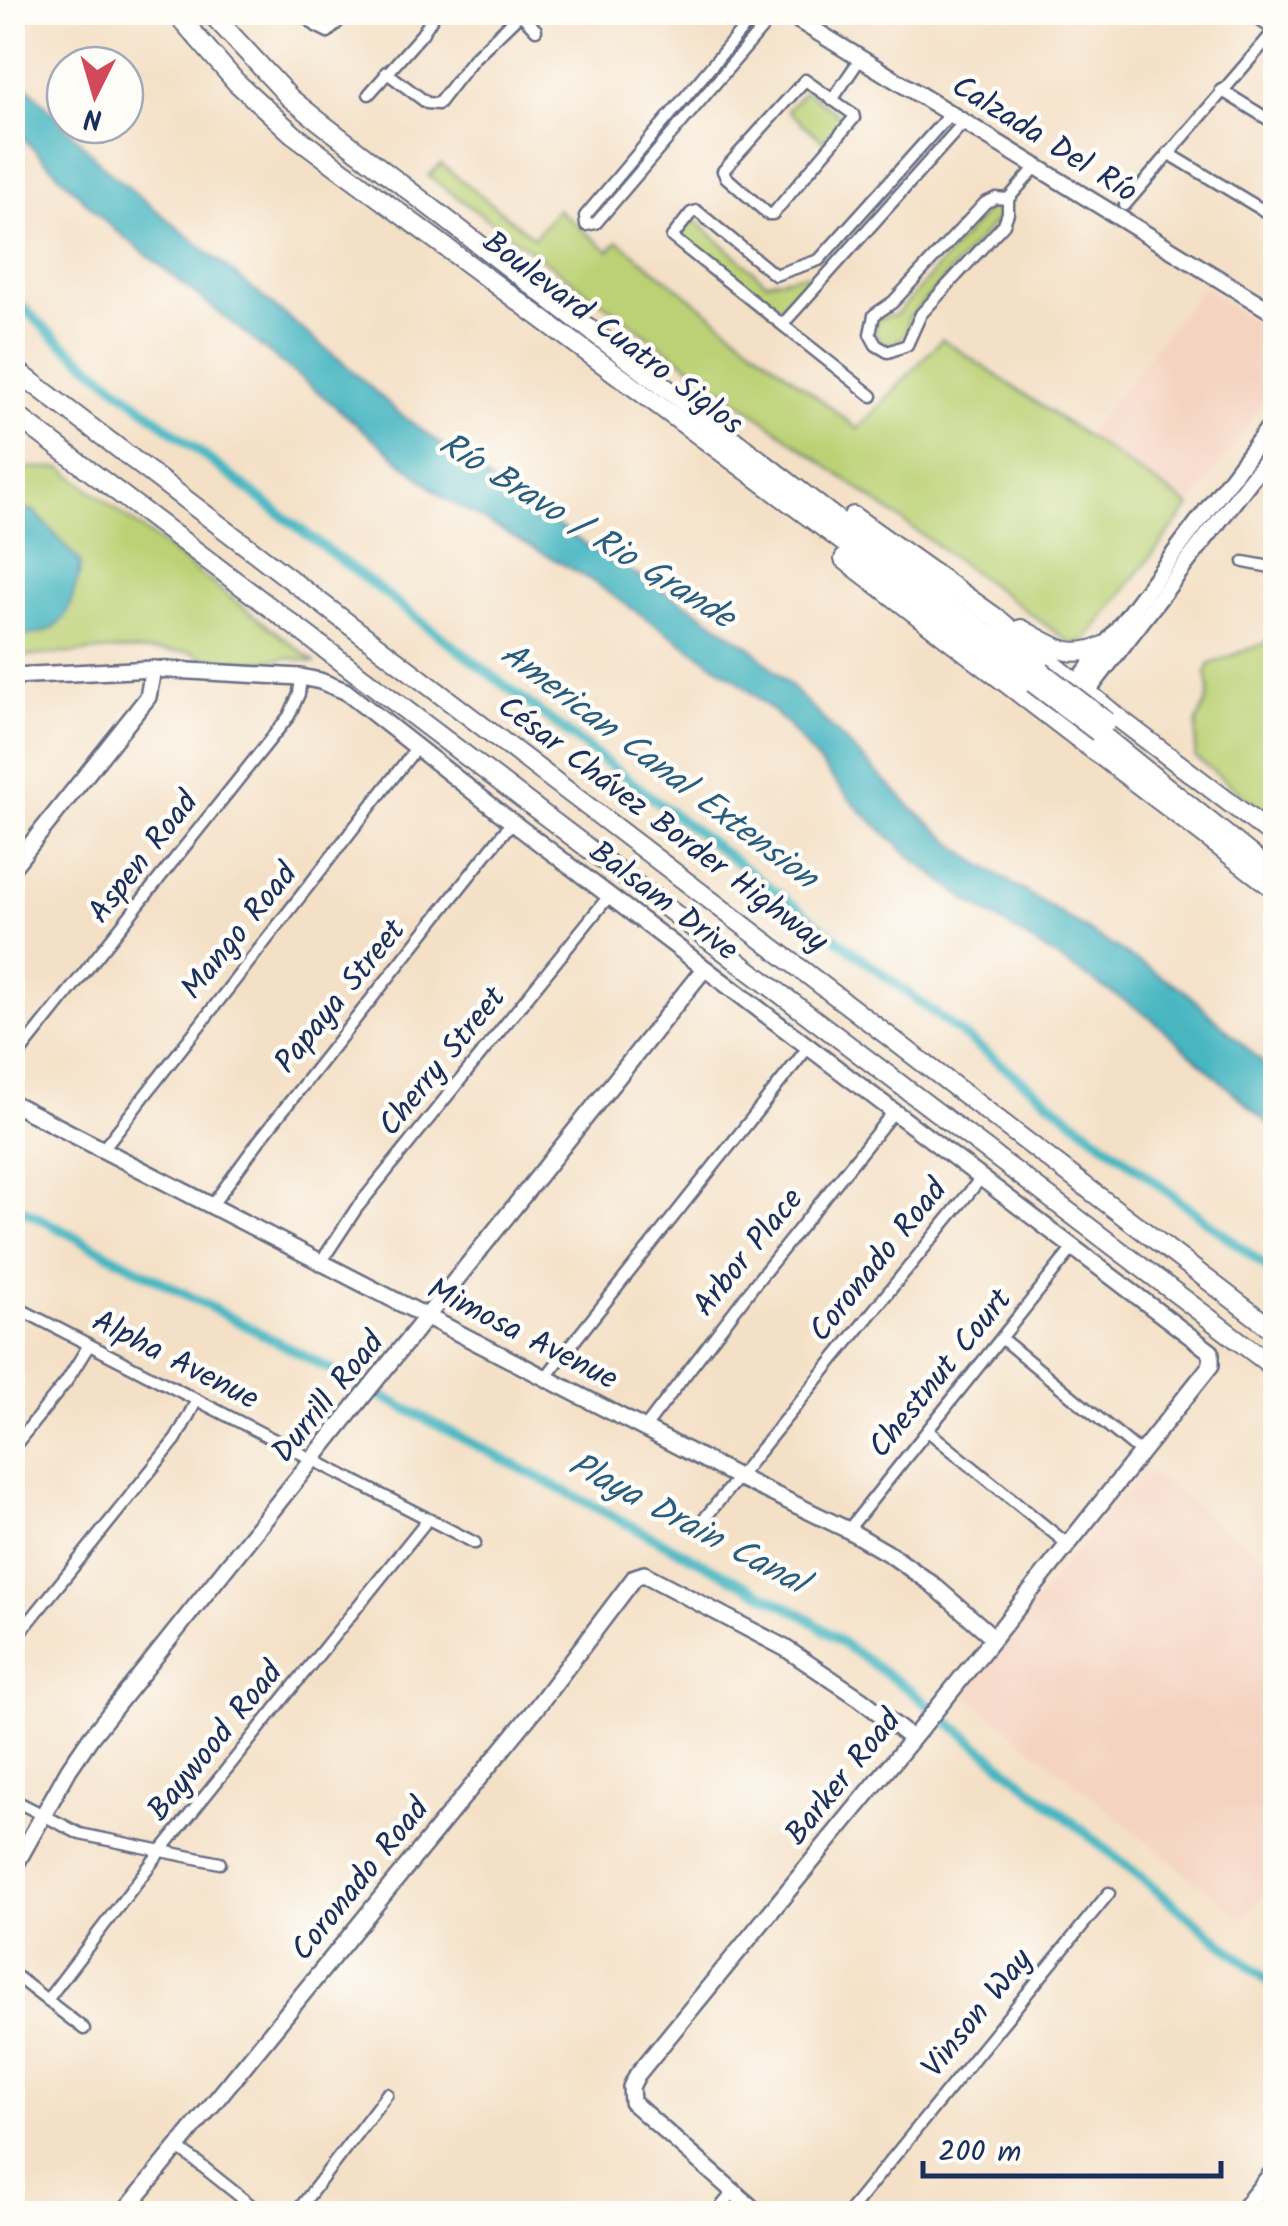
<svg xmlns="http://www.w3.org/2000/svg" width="1288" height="2226" font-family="Kalam,sans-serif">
<rect width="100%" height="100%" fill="#fdfcf7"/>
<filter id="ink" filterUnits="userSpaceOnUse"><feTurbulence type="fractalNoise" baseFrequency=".01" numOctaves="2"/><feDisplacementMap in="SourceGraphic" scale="20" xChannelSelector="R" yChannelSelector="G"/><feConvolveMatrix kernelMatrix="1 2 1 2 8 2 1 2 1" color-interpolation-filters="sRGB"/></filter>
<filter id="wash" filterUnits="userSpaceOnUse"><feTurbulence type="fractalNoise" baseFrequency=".0048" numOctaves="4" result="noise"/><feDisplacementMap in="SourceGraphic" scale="40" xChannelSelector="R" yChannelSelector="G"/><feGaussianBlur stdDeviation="2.25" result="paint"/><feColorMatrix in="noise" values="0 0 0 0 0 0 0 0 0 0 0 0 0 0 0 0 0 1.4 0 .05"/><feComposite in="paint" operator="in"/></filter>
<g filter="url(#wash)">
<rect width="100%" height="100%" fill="#f4e0c6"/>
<!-- built -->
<g fill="#f5d3c1">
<polygon points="1203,287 1275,337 1275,386 1190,506 1087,434"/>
<polygon points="1144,1468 1275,1566 1275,1880 1243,1919 963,1692"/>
</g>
<!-- green -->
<g fill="#bcd174" stroke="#6c8069" stroke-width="2.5">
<polygon points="805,91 843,118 823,141 787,110"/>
<polygon points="441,164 534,238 557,209 609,251 618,241 858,429 942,339 1190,506 1087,639 1072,644 428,176"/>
<polygon points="995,206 1000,212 999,217 908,319 907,334 891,344 882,342 876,335 874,323 885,316 896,315 989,208"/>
<polygon points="691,221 696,221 766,282 806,274 810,277 778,309 771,309 682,239 680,235"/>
<polygon points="13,468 62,468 316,663 291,658 257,662 206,658 191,652 115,650 13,657"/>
<polygon points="1267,642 1276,643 1275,820 1195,757 1197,721 1207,701 1209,690 1206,672 1210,664"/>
</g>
<!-- water -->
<g fill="#47b6c1" stroke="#317290" stroke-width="2.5">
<polygon points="13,71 106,169 341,361 400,414 489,480 597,552 693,608 753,649 913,809 968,856 1185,991 1275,1074 1275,1130 1150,1017 968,901 912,858 854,804 784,721 737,680 586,577 444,498 323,396 107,223 13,128"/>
<path d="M12 508 34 511 80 562C80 574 77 584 73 595 64 630 48 635 13 636Z"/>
</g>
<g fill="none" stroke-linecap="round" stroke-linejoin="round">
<!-- canal -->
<g stroke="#47b6c1" stroke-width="10">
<polyline points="12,297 54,337 190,445 1276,1274"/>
<polyline points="12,1204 803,1615 912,1692 1276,1987"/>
</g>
</g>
</g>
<g filter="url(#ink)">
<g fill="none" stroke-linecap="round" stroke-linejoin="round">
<defs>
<g id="street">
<polyline points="302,12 316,26 328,32 348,12"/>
<polyline points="519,12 536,30"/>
<polyline points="757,12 585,216 586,225 596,223 776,12"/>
<polyline points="1247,12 1276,31"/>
<polyline points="386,72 427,103 438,104 473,59 520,14"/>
<polygon points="805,80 853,114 854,118 773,214 768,214 726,177 723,171"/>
<polyline points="1221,90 1276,124"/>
<polyline points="369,94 422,34 436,12"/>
<polyline points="832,100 860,59"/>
<polyline points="1168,153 1276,218"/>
<polyline points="1008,199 996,198 985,203 893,302 874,315 870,334 876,345 888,352 907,345 921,314 1004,224 1008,213 1008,199 1036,167"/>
<polyline points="1125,205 1276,29"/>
<polyline points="783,324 964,122"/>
<polyline points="872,396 672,237 691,213 697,211 775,275 819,260 950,114"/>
<polyline points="1244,562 1276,568"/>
<polyline points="12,1063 289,716 299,694 301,677"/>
<polyline points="103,1149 417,747"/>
<polyline points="212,1205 261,1138 512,822"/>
<polyline points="321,1262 356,1209 609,896"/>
<polyline points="12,1305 475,1543"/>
<polyline points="1002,1339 1140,1452"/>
<polyline points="545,1378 810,1045"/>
<polyline points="644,1429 754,1285 895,1110"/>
<polyline points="928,1431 1066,1543"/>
<polyline points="12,1449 66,1382 89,1345"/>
<polyline points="705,1518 981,1178"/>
<polyline points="848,1530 1073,1248"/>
<polyline points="12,1643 176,1439 197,1400"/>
<polyline points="12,1799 80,1834 220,1863"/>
<polyline points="12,1973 84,2029"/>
<polyline points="47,2000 160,1852 428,1519"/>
<polyline points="178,2147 262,2214"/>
<polyline points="295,2214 387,2094"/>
<polyline points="715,2214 734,2191"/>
<polyline points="847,2214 1109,1893"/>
</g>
<g id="secondary">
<polyline points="785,12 1276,314"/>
<polyline points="12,676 153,669 301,677 320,681 345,691 512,822 1211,1352 1211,1365 944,1700 637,2075 631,2087 632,2102 759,2214"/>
<polyline points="12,868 148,697 153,669"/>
<polyline points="12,1103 738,1477 848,1530 891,1555 932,1584 993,1637"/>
<polyline points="12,1871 69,1769 91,1737 704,969"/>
<polyline points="123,2214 536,1708 635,1577 644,1574 785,1648 861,1699 911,1738"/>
<polyline points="1239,2214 1276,2168"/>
</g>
<g id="primary">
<polyline points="1071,691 1276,418"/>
<polyline points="1080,701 1276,447"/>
</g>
<g id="highway">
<polyline points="175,12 236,82 293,134 1033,683"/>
<polyline points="210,12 290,98 320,122 948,605 1042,672"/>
<polyline points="12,367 1276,1332"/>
<polyline points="12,412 1276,1369"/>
<polyline points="853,516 998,619 1121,720 1276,838"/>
<polyline points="844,559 1276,890"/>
<path d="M1021 629C1057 648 1068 661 1108 644"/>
<polyline points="1098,732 1276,875"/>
</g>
</defs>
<!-- street casing -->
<use href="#street" stroke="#676d82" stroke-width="15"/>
<!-- secondary casing -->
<use href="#secondary" stroke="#676d82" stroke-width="20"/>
<!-- primary casing -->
<use href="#primary" stroke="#676d82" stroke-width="20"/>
<!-- highway casing -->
<use href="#highway" stroke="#676d82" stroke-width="22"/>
<!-- street -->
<use href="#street" stroke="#fff" stroke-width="10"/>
<!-- secondary -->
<use href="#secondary" stroke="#fff" stroke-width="15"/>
<!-- primary -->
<use href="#primary" stroke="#fff" stroke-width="15"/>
<!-- highway -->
<use href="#highway" stroke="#fff" stroke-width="18"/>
<defs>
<g id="highway-bridge">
<polyline points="1042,672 1107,722"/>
<polyline points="1033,683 1098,732"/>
</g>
</defs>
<!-- highway-bridge casing -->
<use href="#highway-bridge" stroke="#676d82" stroke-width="22" stroke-linecap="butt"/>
<!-- highway-bridge -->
<use href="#highway-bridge" stroke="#fff" stroke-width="18"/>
</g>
</g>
<g text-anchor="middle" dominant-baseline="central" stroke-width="9" stroke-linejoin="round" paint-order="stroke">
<!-- street labels -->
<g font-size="32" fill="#1b2f5e" stroke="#fdfcf7">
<text transform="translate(1044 140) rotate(32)">Calzada Del Río</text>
<text transform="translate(612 334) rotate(37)">Boulevard Cuatro Siglos</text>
<text transform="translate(662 825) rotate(37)">César Chávez Border Highway</text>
<text transform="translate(144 858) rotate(-52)">Aspen Road</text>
<text transform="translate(663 902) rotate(37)">Balsam Drive</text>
<text transform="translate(240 932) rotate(-51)">Mango Road</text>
<text transform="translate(341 997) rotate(-51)">Papaya Street</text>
<text transform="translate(443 1062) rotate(-51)">Cherry Street</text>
<text transform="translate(749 1253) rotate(-51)">Arbor Place</text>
<text transform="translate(879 1261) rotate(-51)">Coronado Road</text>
<text transform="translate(522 1335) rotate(27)">Mimosa Avenue</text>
<text transform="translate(175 1361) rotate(27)">Alpha Avenue</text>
<text transform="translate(941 1374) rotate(-51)">Chestnut Court</text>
<text transform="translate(329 1398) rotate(-51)">Durrill Road</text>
<text transform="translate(216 1742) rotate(-51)">Baywood Road</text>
<text transform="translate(844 1778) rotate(-51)">Barker Road</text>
<text transform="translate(361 1880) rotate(-51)">Coronado Road</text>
<text transform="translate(978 2014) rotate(-51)">Vinson Way</text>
</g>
<!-- water labels -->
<g font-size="35" font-style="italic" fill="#2a5e81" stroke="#fdfcf7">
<text transform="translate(586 532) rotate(32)">Río Bravo / Rio Grande</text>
<text transform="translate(658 767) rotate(37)">American Canal Extension</text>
<text transform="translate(687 1525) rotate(28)">Playa Drain Canal</text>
</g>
</g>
<!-- margin -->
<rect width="1288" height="2226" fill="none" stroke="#fdfcf7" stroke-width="50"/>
<!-- north arrow -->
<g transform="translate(95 95) rotate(185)"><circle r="48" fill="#fdfcf7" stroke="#a3aaba" stroke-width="2.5"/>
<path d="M0-8L18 38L0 25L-18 38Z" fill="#d1495b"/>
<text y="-15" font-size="28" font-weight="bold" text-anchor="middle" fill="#1b2f5e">N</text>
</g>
<!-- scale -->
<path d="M923 2161v15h298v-15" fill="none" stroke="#1b2f5e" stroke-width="5"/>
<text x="938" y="2161" font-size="30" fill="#1b2f5e" stroke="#fdfcf7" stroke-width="8" paint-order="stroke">200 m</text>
</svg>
